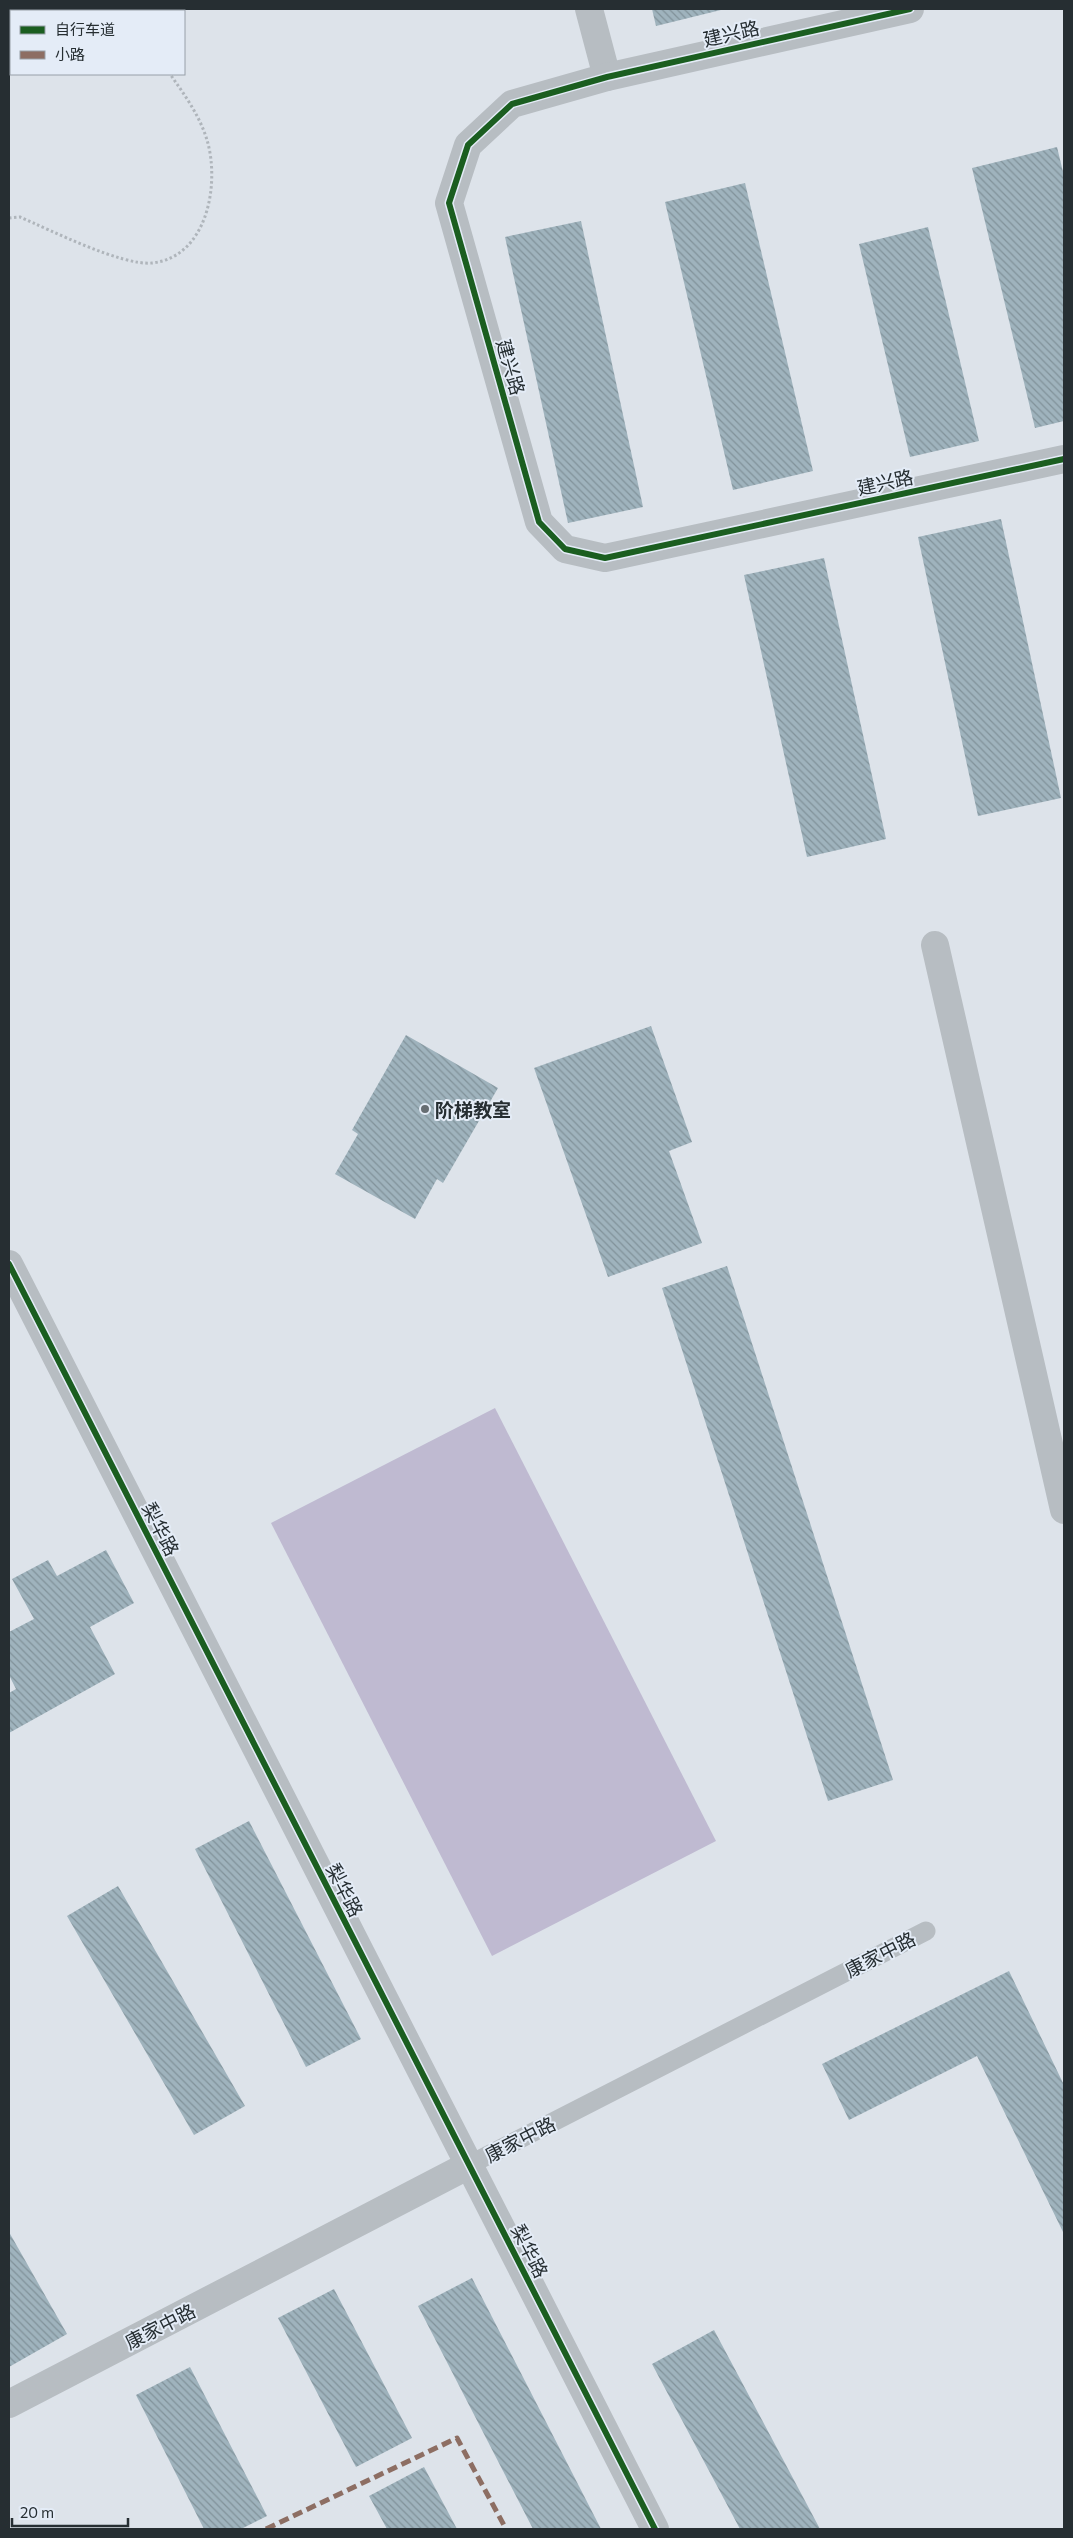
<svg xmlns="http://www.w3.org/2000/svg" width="1073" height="2538" font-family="Commissioner,'Noto Sans SC',sans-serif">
<defs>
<pattern id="building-back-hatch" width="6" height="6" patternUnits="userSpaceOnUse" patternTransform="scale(1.25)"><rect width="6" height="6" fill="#9fb3bd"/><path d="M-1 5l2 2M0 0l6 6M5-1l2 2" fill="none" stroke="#81929a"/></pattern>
</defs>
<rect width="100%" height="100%" fill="#dde3ea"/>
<!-- pitch -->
<polygon fill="#bfbad1" points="495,1408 716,1841 492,1956 271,1523"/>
<!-- building -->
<g fill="url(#building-back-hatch)">
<polygon points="652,9 725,9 656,26"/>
<polygon points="1057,147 1064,176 1064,421 1035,428 972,168"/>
<polygon points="745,183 813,471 733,490 665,202"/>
<polygon points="581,221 643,507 568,523 505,237"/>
<polygon points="928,227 979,441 910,457 859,244"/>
<polygon points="1001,519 1061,798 978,816 918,537"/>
<polygon points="824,558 886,839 807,857 744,575"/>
<polygon points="651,1026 692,1142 669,1151 702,1243 608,1277 534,1068"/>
<polygon points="406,1035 498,1088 443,1183 437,1179 415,1219 335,1174 358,1134 352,1130"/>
<polygon points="727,1266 893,1780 828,1801 662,1288"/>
<polygon points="106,1550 134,1603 90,1627 115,1674 9,1733 9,1693 16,1689 9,1675 9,1632 34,1619 12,1579 48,1560 57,1576"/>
<polygon points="249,1821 361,2039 306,2067 195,1849"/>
<polygon points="118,1886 245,2106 194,2135 67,1916"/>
<polygon points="1009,1971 1064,2085 1064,2234 977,2056 849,2120 822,2064"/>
<polygon points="9,2232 67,2334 9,2367"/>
<polygon points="472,2278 601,2529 533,2529 418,2306"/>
<polygon points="334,2289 412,2438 356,2467 278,2318"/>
<polygon points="714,2330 820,2529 740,2529 652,2364"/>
<polygon points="190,2367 267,2516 241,2529 204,2529 136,2395"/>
<polygon points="424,2467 457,2529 387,2529 369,2496"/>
</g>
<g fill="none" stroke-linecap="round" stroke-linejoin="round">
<!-- path -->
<g stroke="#afb5bb" stroke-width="3" stroke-dasharray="2.5 2.5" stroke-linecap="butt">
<polyline points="136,9 137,11"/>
<path d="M9 218 20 217C50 230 122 266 152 263 208 257 220 183 207 140 200 116 184 94 170 74"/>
</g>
<!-- lane -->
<polyline stroke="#b7bdc2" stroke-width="19" points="469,2165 926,1931"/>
<!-- street -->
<g stroke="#b7bdc2" stroke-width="28">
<polyline points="589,9 607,77"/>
<polyline points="910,9 607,77 512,104 468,145 449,203 539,522 565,549 605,558 1064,459"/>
<polyline points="935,945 1064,1510"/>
<polyline points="9,1264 655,2529"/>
<polyline points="9,2404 469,2165"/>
</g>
<!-- quiet -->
<polyline stroke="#8d6e63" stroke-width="5" stroke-dasharray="10 5" stroke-linecap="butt" points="266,2529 457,2438 506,2529"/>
<defs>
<g id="cycleway">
<polyline points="910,9 607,77 512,104 468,145 449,203 539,522 565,549 605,558 1064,459"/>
<polyline points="9,1264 655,2529"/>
</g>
</defs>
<!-- cycleway casing -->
<use href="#cycleway" stroke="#e4ecf7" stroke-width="9"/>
<!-- cycleway -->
<use href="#cycleway" stroke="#1b5e20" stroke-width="6"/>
</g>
<!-- markers -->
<circle fill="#666d72" stroke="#e4ecf7" stroke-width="2" cx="425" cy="1109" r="5"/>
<g text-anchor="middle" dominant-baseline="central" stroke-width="4" stroke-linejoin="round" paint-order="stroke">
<!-- street labels -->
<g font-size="19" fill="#262e32" stroke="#e4ecf7">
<text transform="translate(731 33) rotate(-13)">建兴路</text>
<text transform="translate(511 367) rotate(74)">建兴路</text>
<text transform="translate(885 482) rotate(-12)">建兴路</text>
<text transform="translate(161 1529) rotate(63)">梨华路</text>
<text transform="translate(345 1890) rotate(63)">梨华路</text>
<text transform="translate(880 1954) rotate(-27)">康家中路</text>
<text transform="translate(520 2139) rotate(-27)">康家中路</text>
<text transform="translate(530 2251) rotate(63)">梨华路</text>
<text transform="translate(160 2326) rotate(-27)">康家中路</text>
</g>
<!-- poi labels -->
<g font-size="19" font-weight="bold" fill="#262e32" stroke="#e4ecf7" text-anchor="start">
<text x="435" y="1109">阶梯教室</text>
</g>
</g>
<!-- border -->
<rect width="1073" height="2538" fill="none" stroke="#262e32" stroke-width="20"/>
<!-- legend -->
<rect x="10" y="10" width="175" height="65" fill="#e4ecf7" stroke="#98a0a8"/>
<rect x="20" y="26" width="25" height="8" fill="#1b5e20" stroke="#98a0a8"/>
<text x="55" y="35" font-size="15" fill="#262e32">自行车道</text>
<rect x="20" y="51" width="25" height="8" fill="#8d6e63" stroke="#98a0a8"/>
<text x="55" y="60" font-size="15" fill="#262e32">小路</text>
<!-- scale -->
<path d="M12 2518v8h116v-8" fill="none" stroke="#262e32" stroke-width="2.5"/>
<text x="20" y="2518" font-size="15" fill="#262e32" stroke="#e4ecf7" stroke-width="4" paint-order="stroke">20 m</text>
</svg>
